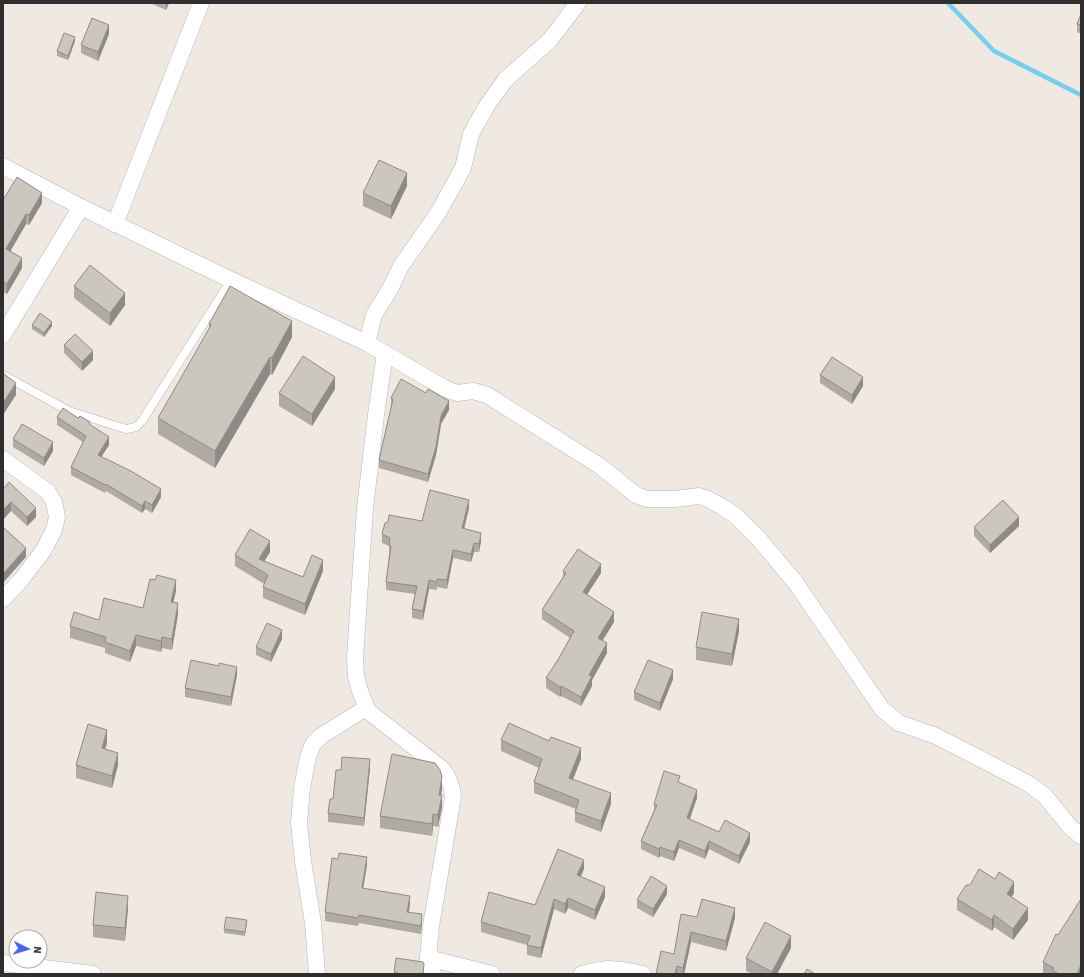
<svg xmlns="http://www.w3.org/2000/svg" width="1084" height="977" font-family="'Source Sans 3',sans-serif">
<rect width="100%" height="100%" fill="#efe9e1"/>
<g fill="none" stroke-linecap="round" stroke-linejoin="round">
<!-- stream -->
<polyline stroke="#75cff0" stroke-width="4.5" points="948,3 994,51 1081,95"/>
<defs>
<polyline id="service" points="3,375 69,411 126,429 136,427 142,421 231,280"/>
<g id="minor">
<polyline points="3,166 81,207 231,280 367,343 446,389 457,393 473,391 487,395 600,466 636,495 647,499 675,499 699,496 708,499 721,506 736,516 758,538 795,582 882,709 899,723 936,736 1029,784 1045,796 1070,827 1081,836"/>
<polyline points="115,224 201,3"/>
<polyline points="3,335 81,207"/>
<polyline points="367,343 374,315 390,289 401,266 438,213 463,168 471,134 486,107 505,80 550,40 578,3"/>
<path d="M385 353 376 415 365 508 355 658 356 676 360 691 368 711 441 768C449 776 452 786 453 797L431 926 428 958 433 974"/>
<polyline points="3,459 48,492 54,502 57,517 54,530 43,551 21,580 3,599"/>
<polyline points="428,958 492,974"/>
<polyline points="3,963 93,974"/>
<polyline points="317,974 313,923 303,861 299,823 302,788 308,757 313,744 321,736 366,708"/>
<path d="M582 974C607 967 618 968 643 974"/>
</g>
</defs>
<!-- service casing -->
<use href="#service" stroke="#b4b7c1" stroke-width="9"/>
<!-- minor casing -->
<use href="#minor" stroke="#b4b7c1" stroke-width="17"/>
<!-- service -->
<use href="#service" stroke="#fff" stroke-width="8"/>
<!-- minor -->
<use href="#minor" stroke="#fff" stroke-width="16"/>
</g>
<!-- wall -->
<g fill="#afaba4">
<polygon points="150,3 169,3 166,10"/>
<polygon points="1081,14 1081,34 1077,32 1077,24"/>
<polygon points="109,34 98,61 81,53 81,45"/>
<polygon points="75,41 68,60 57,56 57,51"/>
<polygon points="407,186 391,219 363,206 363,193"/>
<polygon points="3,200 42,203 29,225 26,224 10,251 22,268 7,294 3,292"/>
<polygon points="74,286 125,305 110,326 74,298"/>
<polygon points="209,324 292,337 272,375 270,374 215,468 158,434 158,418 209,329"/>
<polygon points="32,325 52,326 44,337 32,329"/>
<polygon points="64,345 93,360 82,371 64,353"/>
<polygon points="820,375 863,386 852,404 820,383"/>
<polygon points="335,389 312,426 279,406 279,393"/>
<polygon points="391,398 449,410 441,424 436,455 428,482 379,468 379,460 391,407"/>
<polygon points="57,417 78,418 90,425 109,445 101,457 161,497 152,513 145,509 142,513 106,491 105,493 71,475 71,467 83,442 57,425"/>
<polygon points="13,439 53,451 44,466 13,447"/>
<polygon points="3,489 36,517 27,526 11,511"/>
<polygon points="469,508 464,529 481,541 479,552 474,552 471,562 453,558 447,589 437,587 437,590 429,589 423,620 412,618 412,609 415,594 386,590 386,582 389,554 389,546 382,543 382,534 422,521"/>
<polygon points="1019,526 990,553 974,536 974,527"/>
<polygon points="270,552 264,561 303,577 323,571 305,615 263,598 263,587 264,584 235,566 235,555"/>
<polygon points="563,571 601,573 587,594 614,622 602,641 607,653 592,680 592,686 581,706 561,696 560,697 546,688 546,678 559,658 570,638 542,619 542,610 563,577"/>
<polygon points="176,591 173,602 178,614 172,650 162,648 161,652 136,646 130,662 105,653 105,648 70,638 70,626 99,620 143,608"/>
<polygon points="739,631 732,666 696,660 696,647"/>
<polygon points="282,639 271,662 256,655 256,647"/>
<polygon points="237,675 231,706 185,697 185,688"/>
<polygon points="673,679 660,711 634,700 634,692"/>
<polygon points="501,740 581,759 573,779 611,804 601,832 575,822 575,812 576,809 534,793 534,782 539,768 501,751"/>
<polygon points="107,743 105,749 118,765 112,788 76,778 76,765"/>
<polygon points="370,768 364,826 328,822 328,813 333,799 341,770"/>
<polygon points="680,783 697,798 689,820 719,832 750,842 739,864 709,849 705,859 679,848 674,861 660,856 659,858 641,849 641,841 654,810 654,804"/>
<polygon points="442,789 441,795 442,807 438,827 433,826 432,836 380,828 380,816"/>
<polygon points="367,865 363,888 410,904 409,912 422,922 421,934 359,923 358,926 325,921 325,912"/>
<polygon points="584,869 581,876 605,897 595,920 568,908 565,914 554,909 541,958 527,955 527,945 481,932 481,922 535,905"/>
<polygon points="1014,893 1012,897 1028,920 1013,940 994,927 992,931 957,910 957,899"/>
<polygon points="667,894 653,917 637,908 637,900"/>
<polygon points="128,908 125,941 93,937 93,925"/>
<polygon points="697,917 735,918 726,951 691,942 684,974 656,974 674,954"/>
<polygon points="247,924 245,936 224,933 224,929"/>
<polygon points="791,948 777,974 753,974 746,971 746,958"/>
<polygon points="1043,962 1081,974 1046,974 1043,973"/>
</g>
<!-- shaded-wall -->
<g fill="#8e8b86">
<polygon points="166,3 169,3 166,10"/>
<polygon points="109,25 109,34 98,61 98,52"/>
<polygon points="75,37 75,41 68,60 68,56"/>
<polygon points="407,173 407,186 391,219 391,206"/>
<polygon points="42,193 42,203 29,225 29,215"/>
<polygon points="26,214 26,224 6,259 6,249"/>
<polygon points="22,258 22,268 7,294 7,284"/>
<polygon points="125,293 125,305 110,326 110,313"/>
<polygon points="292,321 292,337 272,375 272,358"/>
<polygon points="52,322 52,326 44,337 44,333"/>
<polygon points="93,351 93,360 82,371 82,362"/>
<polygon points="270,357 270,374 215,468 215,451"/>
<polygon points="335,377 335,389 312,426 312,414"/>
<polygon points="863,377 863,386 852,404 852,395"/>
<polygon points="16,383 16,395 3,415 3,403"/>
<polygon points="449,401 449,410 441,424 436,455 428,482 428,474 441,416"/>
<polygon points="109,437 109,445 98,462 98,455"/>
<polygon points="53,442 53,451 44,466 44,458"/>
<polygon points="161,489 161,497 152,513 152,505"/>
<polygon points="469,500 469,508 462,537 462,528"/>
<polygon points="145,501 145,509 142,513 142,506"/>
<polygon points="11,502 11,511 3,520 3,510"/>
<polygon points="36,508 36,517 27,526 27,517"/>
<polygon points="1019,517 1019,526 990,553 990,545"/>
<polygon points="481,533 481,541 479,552 479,544"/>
<polygon points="270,541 270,552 259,570 259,559"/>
<polygon points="474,543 474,552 471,562 471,554"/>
<polygon points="26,548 26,557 3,583 3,574"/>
<polygon points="453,550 453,558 447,589 447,580"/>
<polygon points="323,560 323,571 305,615 305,604"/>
<polygon points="601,564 601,573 583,601 583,592"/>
<polygon points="176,580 176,591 171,613 171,602"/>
<polygon points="429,580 429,589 423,620 423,611"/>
<polygon points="178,603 178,614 172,650 172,639"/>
<polygon points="614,612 614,622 598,648 598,638"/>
<polygon points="739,619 739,631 732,666 732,654"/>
<polygon points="282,630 282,639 271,662 271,654"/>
<polygon points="136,635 136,646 130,662 130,651"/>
<polygon points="162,637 162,648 161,652 161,641"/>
<polygon points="607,643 607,653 592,680 592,686 581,706 581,697 589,675"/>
<polygon points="237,667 237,675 231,706 231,697"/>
<polygon points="673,670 673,679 660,711 660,703"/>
<polygon points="561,686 561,696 560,697 560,687"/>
<polygon points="107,730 107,743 102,760 102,748"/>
<polygon points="581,748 581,759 569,789 569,778"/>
<polygon points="118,753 118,765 112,788 112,776"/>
<polygon points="370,759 370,768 364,826 364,818"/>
<polygon points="442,777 442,789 439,807 439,795"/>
<polygon points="697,790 697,798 687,827 687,818"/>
<polygon points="611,793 611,804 601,832 601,821"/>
<polygon points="442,795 442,807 438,827 438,815"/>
<polygon points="433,814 433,826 432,836 432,824"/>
<polygon points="750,833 750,842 739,864 739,856"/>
<polygon points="679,840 679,848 674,861 674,852"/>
<polygon points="709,841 709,849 705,859 705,851"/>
<polygon points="660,847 660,856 659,858 659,849"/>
<polygon points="367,857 367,865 362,896 362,888"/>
<polygon points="584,860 584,869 577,885 577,875"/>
<polygon points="1014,882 1014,893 1007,905 1007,894"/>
<polygon points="667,886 667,894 653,917 653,909"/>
<polygon points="605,887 605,897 595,920 595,910"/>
<polygon points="128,896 128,908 125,941 125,928"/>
<polygon points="410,896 410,904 407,920 407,912"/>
<polygon points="568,898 568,908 565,914 565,904"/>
<polygon points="554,899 554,909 541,958 541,948"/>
<polygon points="735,908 735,918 726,951 726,941"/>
<polygon points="1028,908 1028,920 1013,940 1013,929"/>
<polygon points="422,914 422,922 421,934 421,926"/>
<polygon points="994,915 994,927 992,931 992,920"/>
<polygon points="691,932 691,942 684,974 683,974 683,968"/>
<polygon points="791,936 791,948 777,974 772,974 772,972"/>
<polygon points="1081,965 1081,974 1077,974"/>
<polygon points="677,966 677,974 675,974"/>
</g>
<!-- building -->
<g fill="#cbc7bf" stroke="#8e8b86">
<polygon points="1081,14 1081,25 1077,24"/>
<polygon points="92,18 109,25 98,52 81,45"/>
<polygon points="64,33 75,37 68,56 57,51"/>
<polygon points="379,160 407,173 391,206 363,193"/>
<polygon points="17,177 42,193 29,215 26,214 6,249 22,258 7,284 3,282 3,200"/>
<polygon points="90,265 125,293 110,313 74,286"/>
<polygon points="230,286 292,321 272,358 270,357 215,451 158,418 211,325 209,324"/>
<polygon points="40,313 52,322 44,333 32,325"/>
<polygon points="75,334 93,351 82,362 64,345"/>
<polygon points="303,356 335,377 312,414 279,393"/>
<polygon points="832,357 863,377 852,395 820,375"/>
<polygon points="3,373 16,383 3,403"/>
<polygon points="401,379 426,393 428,389 449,401 441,416 436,447 428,474 379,460 393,399 391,398"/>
<polygon points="63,408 78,418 80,416 90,422 89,424 109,437 98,455 131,471 161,489 152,505 145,501 142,506 106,484 105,485 71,467 86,436 57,417"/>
<polygon points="22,424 53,442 44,458 13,439"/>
<polygon points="9,482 36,508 27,517 11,502 3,510 3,489"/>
<polygon points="430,490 469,500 462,528 481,533 479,544 474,543 471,554 453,550 447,580 437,579 437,582 429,580 423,611 412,609 417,586 386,582 391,546 389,545 390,538 382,534 385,523 388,522 389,515 422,521"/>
<polygon points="1003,500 1019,517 990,545 974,527"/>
<polygon points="3,527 26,548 3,574"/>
<polygon points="250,529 270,541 259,559 303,577 312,555 323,560 305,604 263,587 268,575 235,555"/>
<polygon points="578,549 601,564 583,592 614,612 598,638 607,643 589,675 592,676 581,697 561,686 560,687 546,678 559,658 574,631 542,610 566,573 563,571"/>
<polygon points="157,575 176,580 171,602 178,603 172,639 162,637 161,641 136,635 130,651 105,642 106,637 70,626 74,612 99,620 104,598 143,608 150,579 155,580"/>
<polygon points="702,612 739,619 732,654 696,647"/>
<polygon points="267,623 282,630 271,654 256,647"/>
<polygon points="191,660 219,666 219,663 237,667 231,697 185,688"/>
<polygon points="648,660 673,670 660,703 634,692"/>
<polygon points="509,723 549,741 551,737 581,748 569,778 611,793 601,821 575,812 579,800 534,782 542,759 501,740"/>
<polygon points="88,724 107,730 102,748 118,753 112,776 76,765"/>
<polygon points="392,754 435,763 440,770 442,777 439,795 442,795 438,815 433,814 432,824 380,816"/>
<polygon points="342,757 370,759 364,818 328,813 330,799 333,799 336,770 341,770"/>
<polygon points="664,771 680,776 678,782 697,790 687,818 719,832 725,820 750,833 739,856 709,841 705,851 679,840 674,852 660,847 659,849 641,841 657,805 654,804"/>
<polygon points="558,849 584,860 577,875 605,887 595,910 568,898 565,904 554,899 541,948 527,945 530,936 481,922 489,892 535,905"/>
<polygon points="339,853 367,857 362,888 410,896 407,912 422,914 421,926 359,915 358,918 325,912 332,858 338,859"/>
<polygon points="979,869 995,879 999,872 1014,882 1007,894 1028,908 1013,929 994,915 992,920 957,899 966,885 970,885"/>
<polygon points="651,876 667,886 653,909 637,900"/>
<polygon points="96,892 128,896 125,928 93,925"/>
<polygon points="702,899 735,908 726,941 691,932 683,968 677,966 675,974 656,974 661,951 674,954 681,914 697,917"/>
<polygon points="1081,899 1081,965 1077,974 1059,974 1053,971 1054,968 1043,962 1056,934 1058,935"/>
<polygon points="226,917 247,920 245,932 224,929"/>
<polygon points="765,922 791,936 772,972 746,958"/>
<polygon points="396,958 423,962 424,964 423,974 398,974 398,973 394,972"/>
<polygon points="807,969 815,974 804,974"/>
</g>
<!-- border -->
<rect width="1084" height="977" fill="none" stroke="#2e2e2e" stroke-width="8"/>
<!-- north arrow -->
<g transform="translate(28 949) rotate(95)"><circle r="19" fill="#ffffff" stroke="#ababab"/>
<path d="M0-3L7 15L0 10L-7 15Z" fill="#4264fb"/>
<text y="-6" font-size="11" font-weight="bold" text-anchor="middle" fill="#2e2e2e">N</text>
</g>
</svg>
